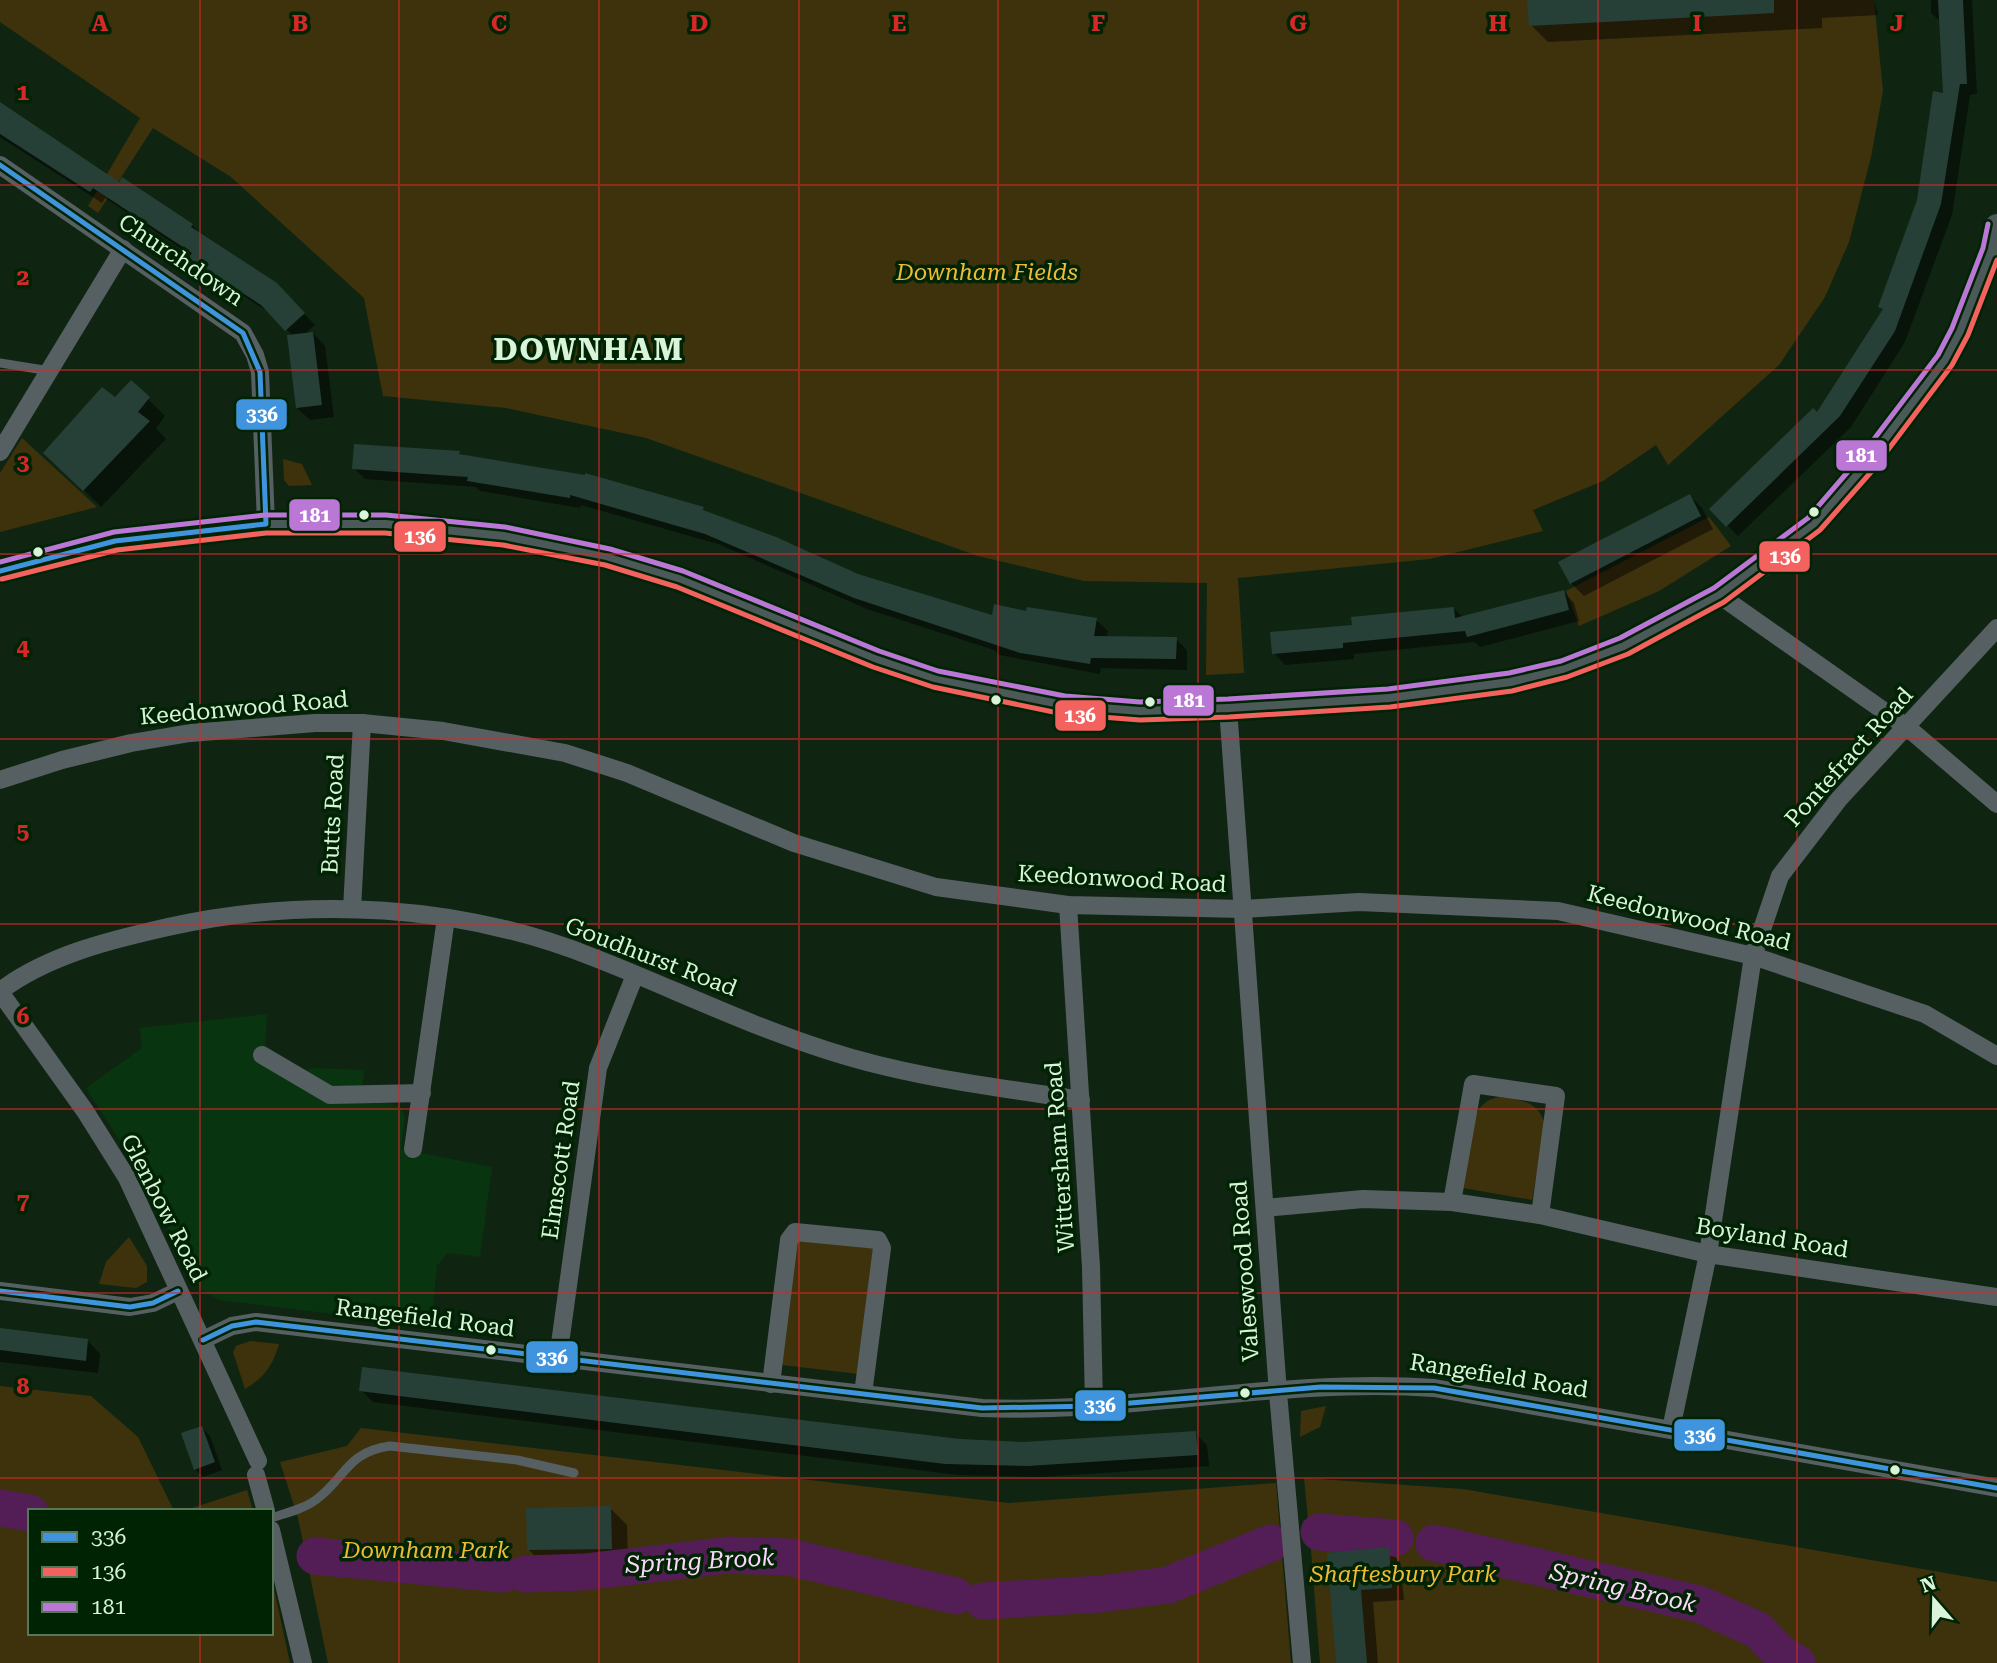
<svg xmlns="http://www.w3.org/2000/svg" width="1997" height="1663" font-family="'Roboto Serif',serif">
<rect width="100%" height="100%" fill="#0f2512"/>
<!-- built -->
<polygon fill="#093410" points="267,1014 265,1048 305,1071 312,1068 364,1070 361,1097 400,1106 405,1117 401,1149 492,1167 480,1257 447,1253 437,1266 431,1326 219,1300 202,1290 122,1144 86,1088 142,1048 140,1028"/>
<!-- green -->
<g fill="#3e320d">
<polygon points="0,0 1874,0 1883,91 1871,157 1849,242 1825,297 1779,365 1668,465 1656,445 1603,481 1533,510 1543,531 1430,559 1238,578 1244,673 1206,675 1207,583 1084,581 978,556 646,438 506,408 383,396 364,298 231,177 153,128 98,213 88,206 140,118 0,22"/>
<polygon points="22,438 97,507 0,532 0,473"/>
<polygon points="283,459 302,464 312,485 289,486 284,480"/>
<polygon points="1709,517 1731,546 1659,591 1579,626 1566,591"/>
<path d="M1500 1097C1522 1100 1540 1102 1545 1126L1532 1200 1463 1188 1475 1117C1480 1105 1487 1099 1500 1097Z"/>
<polygon points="129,1237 147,1266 147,1282 136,1288 99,1284 106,1262"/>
<polygon points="797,1241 874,1248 859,1374 782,1365"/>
<path d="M250 1341 279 1344C273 1365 264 1378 245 1389L233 1352 236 1346Z"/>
<polygon points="0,1386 91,1396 138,1437 174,1511 30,1511 30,1633 271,1633 271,1575 290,1663 0,1663"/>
<polygon points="1326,1406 1320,1427 1300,1437 1301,1411"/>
<polygon points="361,1428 1009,1503 1276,1483 1291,1663 328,1663 298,1518 280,1462 347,1446"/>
<polygon points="1304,1478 1463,1489 1997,1582 1997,1663 1320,1663 1310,1538 1305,1536 1303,1521 1308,1519"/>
<polygon points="247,1490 253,1511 183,1511"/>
</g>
<!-- shadow -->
<g fill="#0007">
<polygon points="1529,0 1874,0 1878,15 1822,18 1822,28 1548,42 1531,25"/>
<polygon points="1931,0 1972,0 1977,94 1970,95 1952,215 1905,342 1851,427 1738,536 1711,509 1818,415 1884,310 1880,307 1918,200 1945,95 1941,22 1931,13"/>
<polygon points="0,106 120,184 192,225 204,238 288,297 315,325 305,334 313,333 325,346 334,417 310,420 297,408 293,336 273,315 202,269 192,256 105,198 102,203 0,137"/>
<polygon points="148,399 165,416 156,428 166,439 101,507 46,453 115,400"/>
<polygon points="459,453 463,457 703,509 709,515 857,576 993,617 1028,613 1096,620 1108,631 1106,638 1176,639 1187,650 1187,670 1101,668 1100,674 999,655 994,650 867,609 718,544 581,505 580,508 480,491 476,487 365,479 354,468"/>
<polygon points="1690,496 1702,508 1713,529 1584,596 1571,583"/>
<polygon points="1563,591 1574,603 1579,621 1480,647 1475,642 1354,654 1354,659 1285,665 1274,653 1354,627 1454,608 1463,618"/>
<polygon points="0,1330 88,1341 100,1354 98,1373 0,1362"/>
<polygon points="361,1390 960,1440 1024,1444 1195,1433 1207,1445 1209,1466 1041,1477 958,1475 373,1402"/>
<polygon points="202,1428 210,1436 222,1470 203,1477 195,1469"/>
<polygon points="610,1508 627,1525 628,1565 545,1566 528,1549"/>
<polygon points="1388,1549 1400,1562 1404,1600 1373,1602 1378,1663 1338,1663 1328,1554"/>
</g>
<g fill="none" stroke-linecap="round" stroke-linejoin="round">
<!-- river -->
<g stroke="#521e55" stroke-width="37">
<polyline points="0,1508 30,1513"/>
<polyline points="1319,1532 1395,1538"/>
<polyline points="1434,1543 1699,1604 1758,1630 1781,1654 1797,1663"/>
<polyline points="315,1556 503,1574"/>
<polyline points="525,1574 584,1572 729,1555 789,1557 956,1596"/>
<polyline points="983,1601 1100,1594 1168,1585 1271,1543"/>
</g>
</g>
<!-- building -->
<g fill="#264038">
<polygon points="1527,0 1774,0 1774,13 1529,26"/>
<polygon points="1938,0 1963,0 1967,84 1960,84 1941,204 1895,331 1840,416 1726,527 1709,509 1813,408 1817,412 1883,309 1878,307 1917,200 1933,91 1943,93"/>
<polygon points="0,102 119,182 122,177 193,224 191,227 277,283 305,313 285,331 261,305 189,258 192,253 93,188 90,192 0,134"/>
<polygon points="313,332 322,405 296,408 287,335"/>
<polygon points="131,380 150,397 138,412 150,421 83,491 43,453 102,387 115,397"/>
<polygon points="354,444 460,451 459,454 585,475 585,473 704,507 703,510 776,537 858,574 992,615 994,604 1026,611 1027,607 1097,618 1094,636 1177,637 1176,659 1091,658 1090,664 1020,653 854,598 705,534 570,495 570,498 467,481 468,477 352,469"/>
<polygon points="1690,494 1701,516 1570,584 1558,562"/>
<polygon points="1564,590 1569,610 1467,637 1465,631 1343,643 1343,648 1272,654 1270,632 1352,625 1351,617 1454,607 1455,618"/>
<polygon points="0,1328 88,1339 86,1361 0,1350"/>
<polygon points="362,1367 960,1439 1024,1442 1196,1431 1198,1455 1028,1466 945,1464 359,1391"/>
<polygon points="202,1426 215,1462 194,1470 181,1433"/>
<polygon points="611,1506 612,1549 527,1550 526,1508"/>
<polygon points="1389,1547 1392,1588 1361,1590 1367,1663 1336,1663 1327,1553"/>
</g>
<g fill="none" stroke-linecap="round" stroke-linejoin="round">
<!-- lane -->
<g stroke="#566063" stroke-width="9">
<polyline points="0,363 50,371"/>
<path d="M271 1518C286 1513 304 1509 317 1499 346 1477 347 1452 390 1446L517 1460 574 1473"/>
</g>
<!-- street -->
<g stroke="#566063" stroke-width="18">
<polyline points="0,165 243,333 255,355 260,372 266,524"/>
<polyline points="0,452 123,249"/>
<polyline points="1719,595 1908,728 1997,804"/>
<polyline points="1228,708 1278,1393 1302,1663"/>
<polyline points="0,780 62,760 131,743 190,733 315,723 362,723 443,731 565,753 627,773 794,843 936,887 1068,905 1243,909 1359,902 1558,911 1753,956 1925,1014 1997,1056"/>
<polyline points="1068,905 1091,1267 1094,1406"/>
<polyline points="352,909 362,723"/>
<path d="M0 991C48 955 110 940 168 927 308 896 461 904 595 958 672 988 747 1025 826 1050 908 1077 995 1087 1081 1100"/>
<polyline points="0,992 85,1111 127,1178 258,1461"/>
<polyline points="262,1055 330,1095 422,1093"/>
<polyline points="413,1149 446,918"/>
<polyline points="1452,1202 1473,1084 1556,1096 1540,1215"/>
<polyline points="1265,1208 1363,1199 1452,1202 1540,1215 1708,1254 1997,1297"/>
<polyline points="0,1291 130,1307 153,1303 178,1291"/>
<path d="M203 1340 232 1326 256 1322 982 1408C1133 1414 1284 1377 1434 1388L1997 1488"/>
<polyline points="558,1358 598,1068 635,975"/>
<polyline points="771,1384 789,1240 795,1232 878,1240 882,1248 863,1394"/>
<polyline points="1671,1429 1708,1254 1753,956 1780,876 1839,799 1997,628"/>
<polyline points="256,1475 266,1511"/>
<polyline points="271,1530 303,1663"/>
</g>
<!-- secondary -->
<polyline stroke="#4b5a59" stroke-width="24" points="0,571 115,541 266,524 385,524 504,536 607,557 680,579 876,659 936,679 1064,705 1140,711 1228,708 1389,698 1511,682 1564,669 1624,646 1719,595 1768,561 1814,524 1865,466 1945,360 1960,332 1991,251 1997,226"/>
<defs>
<g id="bus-1">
<polyline points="0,165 243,333 260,372 266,524 115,541 0,571"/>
<polyline points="0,1291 130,1307 153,1303 178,1291"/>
<polyline points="203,1340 232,1326 256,1322 982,1408 1095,1406 1321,1387 1434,1388 1997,1488"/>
</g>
<polyline id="bus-2" points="2,579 117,550 266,533 385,533 503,545 605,565 677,587 873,667 933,687 1063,714 1140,720 1229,717 1390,707 1512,691 1567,677 1628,654 1724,602 1820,530 1872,471 1952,365 1968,335 1997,260"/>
<polyline id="bus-3" points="0,562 114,532 265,515 386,515 505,527 610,549 683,571 879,651 938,671 1065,696 1140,702 1228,699 1388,689 1509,673 1561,661 1620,638 1714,588 1808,518 1858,460 1938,355 1952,328 1983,248 1988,224"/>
</defs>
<!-- bus-1 casing -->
<use href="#bus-1" stroke="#002403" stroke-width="10"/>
<!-- bus-2 casing -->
<use href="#bus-2" stroke="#002403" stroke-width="10"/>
<!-- bus-3 casing -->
<use href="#bus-3" stroke="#002403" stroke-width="10"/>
<!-- bus-1 -->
<use href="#bus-1" stroke="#4094de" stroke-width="5"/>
<!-- bus-2 -->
<use href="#bus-2" stroke="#f3625e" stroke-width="5"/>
<!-- bus-3 -->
<use href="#bus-3" stroke="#ba77d6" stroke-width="5"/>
</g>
<!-- grid -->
<path fill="none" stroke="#d62828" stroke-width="2" stroke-opacity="0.55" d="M200 0V1511M399 0V1663M599 0V1663M799 0V1663M998 0V1663M1198 0V1663M1398 0V1663M1598 0V1663M1797 0V1663M0 185H1997M0 370H1997M0 554H1997M0 739H1997M0 924H1997M0 1109H1997M0 1293H1997M0 1478H1997M200 1633V1663"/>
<!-- markers -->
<g fill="#d9f4d9" stroke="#002403" stroke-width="2.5">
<circle cx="1814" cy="512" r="6"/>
<circle cx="364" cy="515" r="6"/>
<circle cx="38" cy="552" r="6"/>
<circle cx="996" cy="700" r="6"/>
<circle cx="1150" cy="702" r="6"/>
<circle cx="491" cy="1350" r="6"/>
<circle cx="1245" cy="1393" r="6"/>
<circle cx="1895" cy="1470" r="6"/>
</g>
<g text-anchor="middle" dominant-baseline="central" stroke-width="7" stroke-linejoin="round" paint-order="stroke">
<!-- street labels -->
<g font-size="23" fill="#d9f4d9" stroke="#002403">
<text transform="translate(181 260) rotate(34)">Churchdown</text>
<text transform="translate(244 708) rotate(-5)">Keedonwood Road</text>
<text transform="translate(1849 757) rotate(-48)">Pontefract Road</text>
<text transform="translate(333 814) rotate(-87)">Butts Road</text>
<text transform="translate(1122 879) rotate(3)">Keedonwood Road</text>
<text transform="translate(1689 918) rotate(14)">Keedonwood Road</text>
<text transform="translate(651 957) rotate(21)">Goudhurst Road</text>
<text transform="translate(1060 1157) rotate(-94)">Wittersham Road</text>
<text transform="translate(561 1160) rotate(-82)">Elmscott Road</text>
<text transform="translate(164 1208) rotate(63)">Glenbow Road</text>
<text transform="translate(1772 1238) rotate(9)">Boyland Road</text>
<text transform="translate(1245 1271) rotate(-94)">Valeswood Road</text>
<text transform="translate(425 1318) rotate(7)">Rangefield Road</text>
<text transform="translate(1499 1376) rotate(9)">Rangefield Road</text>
</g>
<!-- park labels -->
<g font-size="23" font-style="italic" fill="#efbb35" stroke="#002403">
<text x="987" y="272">Downham Fields</text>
<text x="426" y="1550">Downham Park</text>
<text x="1403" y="1574">Shaftesbury Park</text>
</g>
<!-- water labels -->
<g font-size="24" font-style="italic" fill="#fad7fb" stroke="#002403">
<text transform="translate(700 1561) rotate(-3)">Spring Brook</text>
<text transform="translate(1623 1588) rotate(13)">Spring Brook</text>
</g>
<!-- district labels -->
<g font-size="30" font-weight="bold" letter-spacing="2" fill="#d9f4d9" stroke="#002403">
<text x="589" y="349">DOWNHAM</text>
</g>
</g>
<g font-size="23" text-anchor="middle" font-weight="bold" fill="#d62828" stroke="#002403" stroke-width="7" stroke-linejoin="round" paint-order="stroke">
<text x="100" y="31">A</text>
<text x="300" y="31">B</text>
<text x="499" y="31">C</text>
<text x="699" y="31">D</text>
<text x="899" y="31">E</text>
<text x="1098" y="31">F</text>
<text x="1298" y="31">G</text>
<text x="1498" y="31">H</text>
<text x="1697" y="31">I</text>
<text x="1897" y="31">J</text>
<text x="23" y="100">1</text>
<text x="23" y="285">2</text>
<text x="23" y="470">3</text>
<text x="23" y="655">4</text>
<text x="23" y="839">5</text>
<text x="23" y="1024">6</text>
<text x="23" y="1209">7</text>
<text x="23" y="1394">8</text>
</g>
<g stroke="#002403" stroke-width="2.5">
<rect x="235" y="398" width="53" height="33" rx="7" fill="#4094de"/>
<rect x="1835" y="439" width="53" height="33" rx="7" fill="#ba77d6"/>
<rect x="288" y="498" width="53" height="34" rx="7" fill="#ba77d6"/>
<rect x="393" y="520" width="54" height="33" rx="7" fill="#f3625e"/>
<rect x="1758" y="540" width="53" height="33" rx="7" fill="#f3625e"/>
<rect x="1162" y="684" width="53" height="33" rx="7" fill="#ba77d6"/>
<rect x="1054" y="699" width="53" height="33" rx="7" fill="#f3625e"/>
<rect x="525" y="1340" width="54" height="34" rx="7" fill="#4094de"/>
<rect x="1074" y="1389" width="53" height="33" rx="7" fill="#4094de"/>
<rect x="1673" y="1418" width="53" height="34" rx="7" fill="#4094de"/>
</g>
<g font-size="19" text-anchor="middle" font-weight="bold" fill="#fff">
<text x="262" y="421">336</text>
<text x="1861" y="462">181</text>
<text x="315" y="522">181</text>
<text x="420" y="543">136</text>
<text x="1785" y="563">136</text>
<text x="1189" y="707">181</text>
<text x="1080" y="722">136</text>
<text x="552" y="1364">336</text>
<text x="1100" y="1412">336</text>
<text x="1700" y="1442">336</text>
</g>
<!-- legend -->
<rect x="28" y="1509" width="245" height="126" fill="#002403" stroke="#577759" stroke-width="2"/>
<rect x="42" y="1532" width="35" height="10" fill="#4094de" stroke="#577759" stroke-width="2"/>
<text x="91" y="1544" font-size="21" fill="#d9f4d9">336</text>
<rect x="42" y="1567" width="35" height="10" fill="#f3625e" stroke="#577759" stroke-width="2"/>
<text x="91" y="1579" font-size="21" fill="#d9f4d9">136</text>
<rect x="42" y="1602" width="35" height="10" fill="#ba77d6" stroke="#577759" stroke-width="2"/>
<text x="91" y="1614" font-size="21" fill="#d9f4d9">181</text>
<!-- north arrow -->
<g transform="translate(1934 1600) rotate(340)" stroke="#002403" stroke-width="5" paint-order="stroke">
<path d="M0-5L12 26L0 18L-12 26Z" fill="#d9f4d9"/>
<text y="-10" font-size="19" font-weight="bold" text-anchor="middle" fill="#d9f4d9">N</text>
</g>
</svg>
